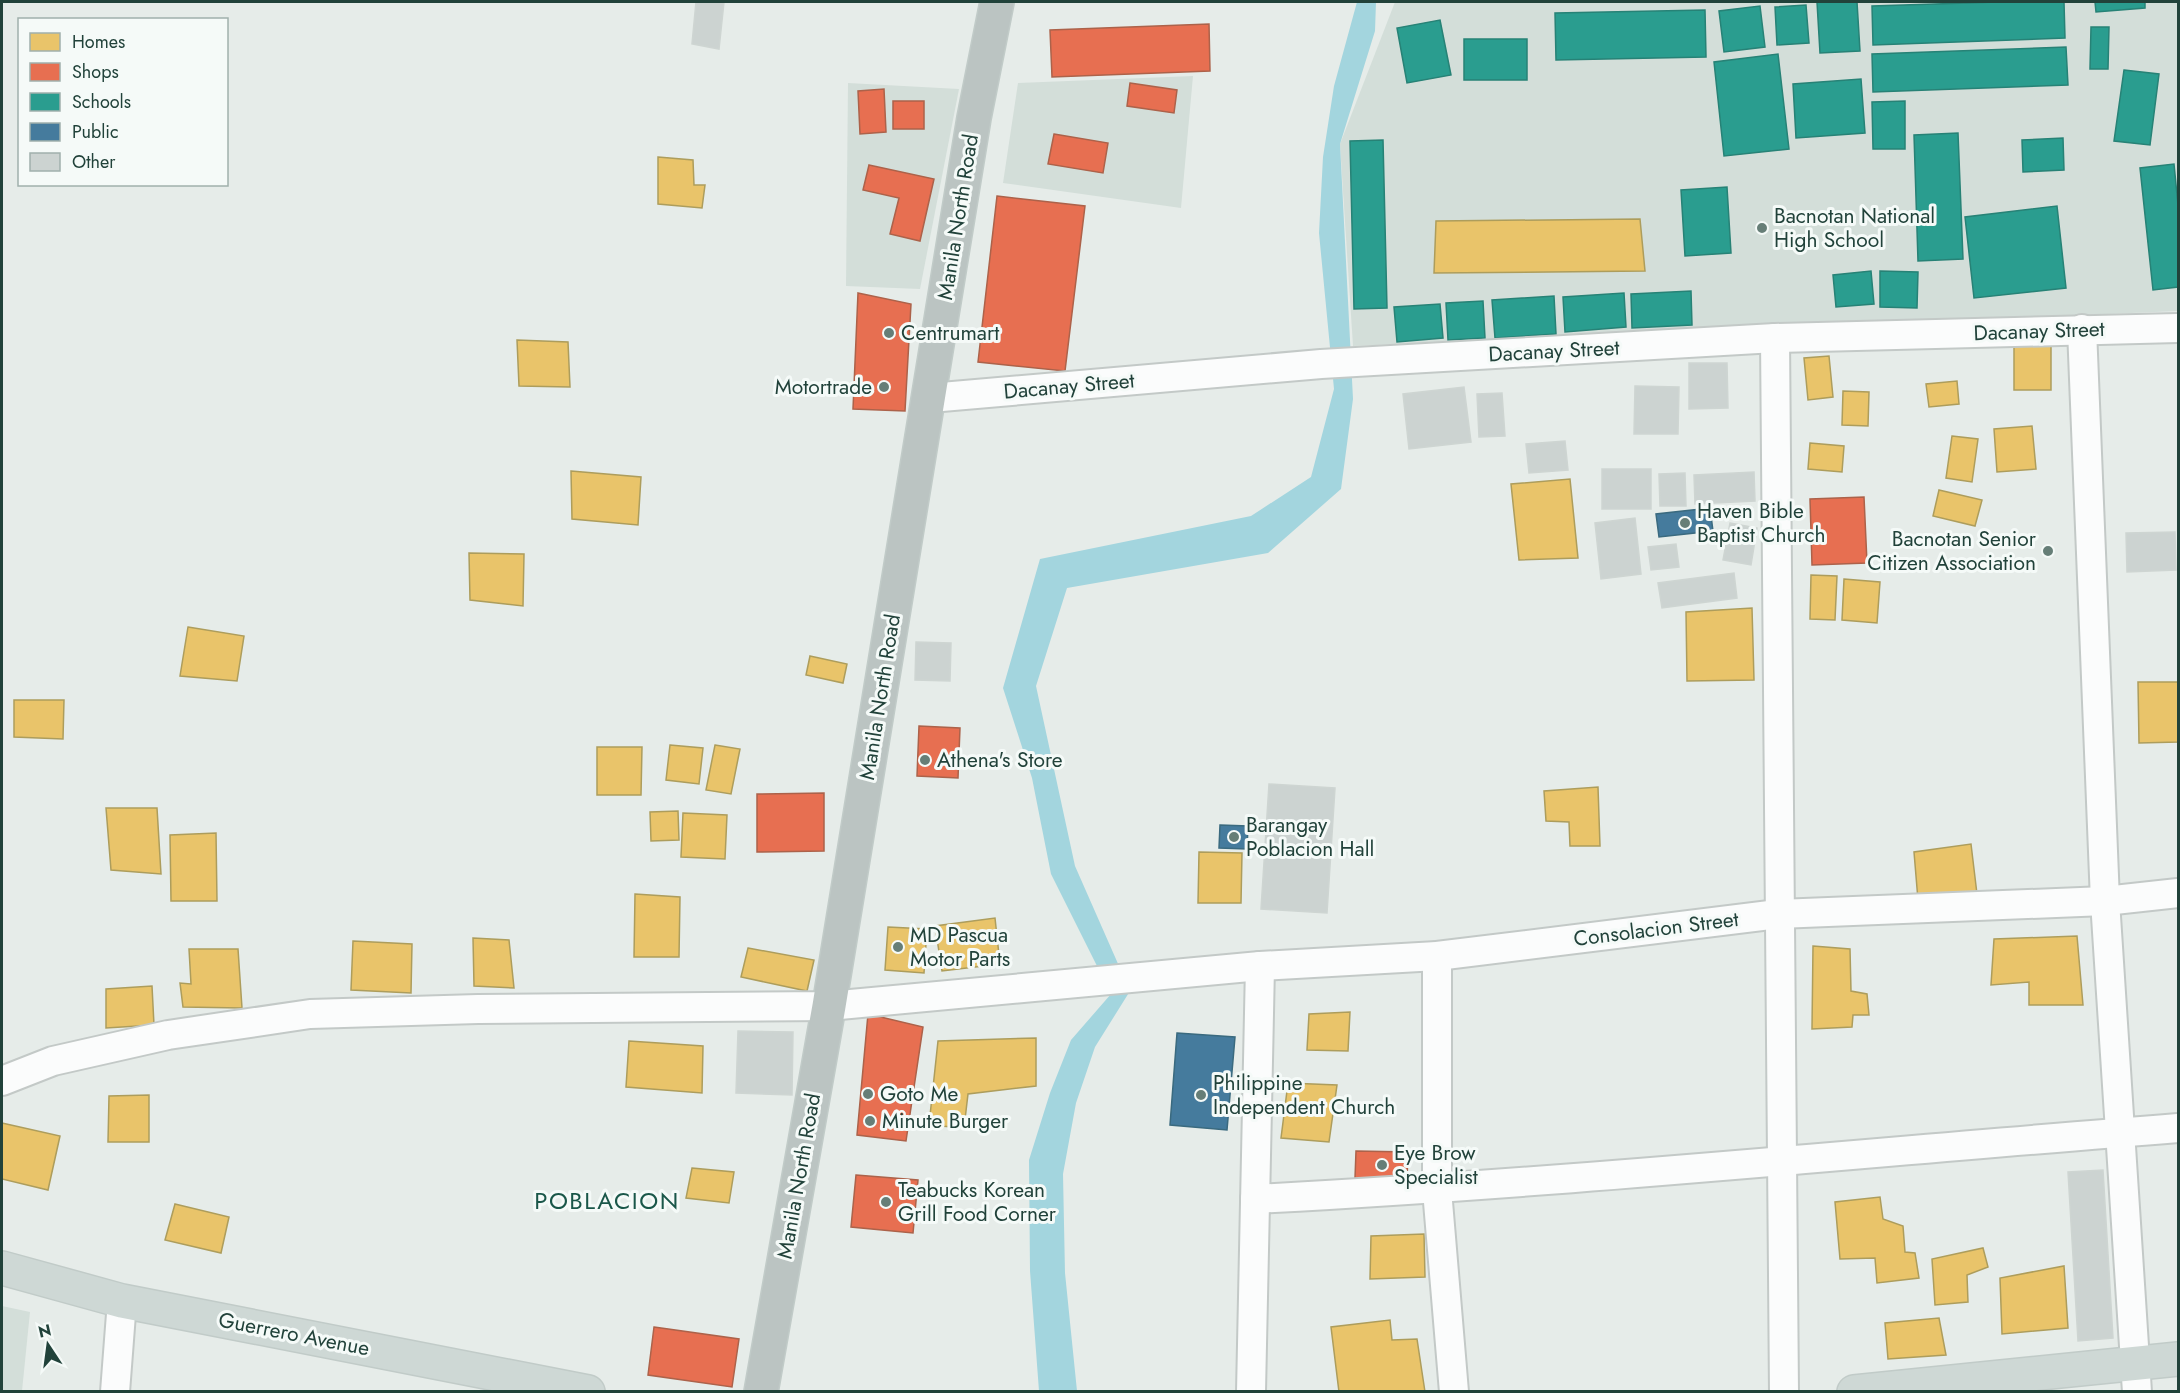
<svg xmlns="http://www.w3.org/2000/svg" width="2180" height="1393" font-family="Jost,sans-serif">
<rect width="100%" height="100%" fill="#e6ece9"/>
<!-- built -->
<g fill="#d3ded9">
<polygon points="1395,2 2178,2 2178,311 1353,346 1340,144"/>
<polygon points="1193,76 1181,208 1003,183 1018,83"/>
<polygon points="848,83 959,89 920,289 846,286"/>
<polygon points="2,1306 30,1312 22,1391 2,1391"/>
</g>
<!-- water -->
<polygon fill="#a3d5de" points="1357,2 1376,2 1375,31 1340,144 1353,399 1341,489 1268,553 1067,588 1036,686 1075,866 1130,991 1095,1047 1076,1103 1063,1174 1065,1273 1077,1391 1039,1391 1030,1271 1029,1160 1050,1093 1071,1040 1111,994 1051,874 1032,778 1003,688 1040,559 1251,516 1311,477 1334,389 1319,233 1323,157 1334,86"/>
<!-- homes -->
<g fill="#e9c46a" stroke="#ad9d5c" stroke-width="1.5">
<polygon points="658,157 693,160 694,185 705,185 702,208 658,204"/>
<polygon points="1640,219 1645,271 1434,273 1436,221"/>
<polygon points="517,340 568,342 570,387 519,386"/>
<rect x="2014" y="342" width="37" height="48"/>
<polygon points="1829,356 1833,397 1808,400 1804,358"/>
<polygon points="1957,381 1959,404 1929,407 1926,384"/>
<polygon points="1843,391 1869,392 1868,426 1842,425"/>
<polygon points="2032,426 2036,469 1997,472 1994,429"/>
<polygon points="1952,436 1978,439 1972,482 1946,478"/>
<polygon points="1810,443 1844,446 1842,472 1808,469"/>
<polygon points="571,471 641,477 638,525 572,519"/>
<polygon points="1570,479 1578,558 1519,560 1511,484"/>
<polygon points="1939,490 1982,500 1975,526 1933,516"/>
<polygon points="469,553 524,554 523,606 470,600"/>
<polygon points="1811,575 1837,576 1835,620 1810,619"/>
<polygon points="1844,579 1880,582 1877,623 1842,620"/>
<polygon points="1752,608 1754,680 1687,681 1686,612"/>
<polygon points="188,627 244,636 237,681 180,676"/>
<polygon points="810,656 847,664 843,683 806,675"/>
<polygon points="2138,682 2178,682 2178,742 2139,743"/>
<polygon points="14,700 64,700 63,739 14,737"/>
<polygon points="670,745 703,748 699,784 666,780"/>
<polygon points="715,745 740,749 731,794 706,790"/>
<polygon points="597,747 642,747 641,795 597,795"/>
<polygon points="1598,787 1600,846 1570,846 1569,822 1546,821 1544,791"/>
<polygon points="106,808 157,808 161,874 111,870"/>
<polygon points="678,811 679,840 651,841 650,812"/>
<polygon points="683,813 727,815 725,859 681,857"/>
<polygon points="216,833 217,901 171,901 170,835"/>
<polygon points="1971,844 1977,894 1918,900 1914,852"/>
<polygon points="1199,852 1242,853 1241,903 1198,903"/>
<polygon points="635,894 680,897 679,957 634,957"/>
<polygon points="995,918 1000,964 942,971 935,926"/>
<polygon points="888,927 927,929 924,973 885,970"/>
<polygon points="2077,936 2083,1005 2029,1005 2029,982 1991,985 1994,939"/>
<polygon points="473,938 509,940 514,988 474,986"/>
<polygon points="353,941 412,944 411,993 351,990"/>
<polygon points="1813,946 1850,949 1851,991 1867,994 1869,1015 1853,1015 1852,1027 1812,1029"/>
<polygon points="748,948 814,960 807,991 741,977"/>
<polygon points="189,949 238,949 242,1008 183,1007 180,983 191,984"/>
<polygon points="152,986 154,1025 106,1028 106,989"/>
<polygon points="1350,1012 1348,1051 1307,1050 1309,1014"/>
<polygon points="1036,1038 1036,1086 968,1094 964,1128 929,1125 938,1041"/>
<polygon points="629,1041 703,1046 702,1093 626,1087"/>
<polygon points="1288,1083 1337,1085 1329,1142 1281,1138"/>
<polygon points="149,1095 149,1142 108,1142 109,1096"/>
<polygon points="2,1123 60,1136 48,1190 2,1179"/>
<polygon points="692,1168 734,1172 729,1203 686,1198"/>
<polygon points="1880,1197 1883,1219 1903,1226 1905,1252 1915,1253 1919,1278 1877,1283 1875,1258 1840,1259 1835,1202"/>
<polygon points="175,1204 229,1217 221,1253 165,1240"/>
<polygon points="1424,1234 1425,1277 1370,1279 1371,1236"/>
<polygon points="1983,1248 1988,1267 1967,1275 1968,1302 1935,1305 1932,1259"/>
<polygon points="2064,1266 2068,1328 2002,1334 2000,1278"/>
<polygon points="1939,1318 1946,1355 1888,1359 1885,1323"/>
<polygon points="1390,1320 1392,1340 1417,1339 1425,1392 1339,1392 1331,1327"/>
</g>
<!-- shops -->
<g fill="#e76f51" stroke="#ac624a" stroke-width="1.5">
<polygon points="1209,24 1210,71 1052,77 1050,30"/>
<polygon points="1130,83 1177,90 1174,113 1127,106"/>
<polygon points="884,89 886,132 860,134 858,91"/>
<rect x="893" y="101" width="31" height="28"/>
<polygon points="1054,134 1108,143 1103,173 1048,164"/>
<polygon points="869,165 934,179 920,241 890,234 899,198 863,190"/>
<polygon points="997,196 1085,206 1065,371 978,362"/>
<polygon points="858,293 911,304 905,411 853,409"/>
<polygon points="1864,497 1867,563 1812,565 1810,499"/>
<polygon points="919,726 960,728 958,778 917,776"/>
<polygon points="824,793 824,851 757,852 757,794"/>
<polygon points="868,1014 923,1027 906,1141 857,1135"/>
<polygon points="1356,1151 1408,1152 1407,1180 1355,1178"/>
<polygon points="856,1175 918,1180 913,1233 851,1227"/>
<polygon points="654,1327 739,1339 732,1387 648,1375"/>
</g>
<!-- schools -->
<g fill="#2a9d8f" stroke="#278276" stroke-width="1.5">
<polygon points="1817,2 1857,2 1860,51 1820,53"/>
<polygon points="1998,2 2064,2 2065,38 1873,45 1872,6"/>
<polygon points="2095,2 2145,2 2145,8 2096,12"/>
<polygon points="1806,5 1809,43 1777,45 1775,7"/>
<polygon points="1760,6 1765,47 1724,52 1719,11"/>
<polygon points="1705,10 1706,57 1556,60 1555,13"/>
<polygon points="1440,20 1451,75 1407,83 1397,28"/>
<polygon points="2091,27 2109,27 2108,69 2090,69"/>
<rect x="1464" y="39" width="63" height="41"/>
<polygon points="2066,47 2068,85 1873,92 1872,54"/>
<polygon points="1778,54 1789,149 1724,156 1714,62"/>
<polygon points="2124,70 2159,74 2150,145 2114,141"/>
<polygon points="1861,79 1865,133 1796,138 1793,84"/>
<polygon points="1905,101 1905,149 1873,149 1872,102"/>
<polygon points="1958,133 1963,259 1918,261 1914,135"/>
<polygon points="2063,138 2064,170 2023,172 2022,140"/>
<polygon points="1383,140 1387,308 1354,309 1350,141"/>
<polygon points="2174,164 2178,205 2178,287 2153,290 2140,168"/>
<polygon points="1727,187 1731,253 1685,256 1681,190"/>
<polygon points="2057,206 2066,288 1974,298 1965,217"/>
<polygon points="1871,271 1874,304 1836,307 1833,275"/>
<polygon points="1880,271 1918,272 1917,308 1880,307"/>
<polygon points="1691,291 1692,325 1632,328 1631,294"/>
<polygon points="1624,293 1626,327 1565,332 1563,297"/>
<polygon points="1554,296 1556,334 1495,338 1492,300"/>
<polygon points="1483,301 1485,338 1448,340 1446,303"/>
<polygon points="1440,304 1443,338 1397,342 1394,307"/>
</g>
<!-- public -->
<g fill="#457b9d" stroke="#3a6a7f" stroke-width="1.5">
<polygon points="1710,508 1713,531 1659,537 1656,514"/>
<polygon points="1220,825 1248,826 1247,849 1219,848"/>
<polygon points="1177,1033 1235,1037 1227,1130 1170,1125"/>
</g>
<!-- building -->
<g fill="#ccd3d1" stroke="#ced5d2" stroke-width="1.5">
<polygon points="696,2 724,2 719,49 692,44"/>
<polygon points="1689,363 1727,363 1728,408 1689,409"/>
<polygon points="1635,386 1679,387 1678,434 1634,434"/>
<polygon points="1464,387 1471,442 1409,449 1403,394"/>
<polygon points="1502,393 1505,436 1479,437 1477,394"/>
<polygon points="1565,441 1568,470 1529,473 1526,444"/>
<rect x="1602" y="469" width="49" height="40"/>
<polygon points="1754,472 1755,501 1695,504 1694,475"/>
<polygon points="1685,473 1686,506 1660,506 1659,474"/>
<polygon points="1635,518 1641,574 1601,579 1595,523"/>
<polygon points="1730,523 1757,528 1751,565 1723,560"/>
<polygon points="2175,532 2176,570 2127,572 2126,533"/>
<polygon points="1676,544 1679,567 1651,570 1648,547"/>
<polygon points="1734,573 1737,598 1662,608 1658,583"/>
<polygon points="916,642 951,643 950,681 915,680"/>
<polygon points="1269,784 1335,788 1327,913 1261,909"/>
<polygon points="738,1031 793,1032 792,1095 736,1093"/>
<polygon points="2103,1170 2113,1338 2078,1341 2068,1172"/>
</g>
<g fill="none" stroke-linecap="round" stroke-linejoin="round">
<defs>
<g id="minor">
<polyline points="2082,329 2105,901 2137,1392"/>
<polyline points="1775,338 1784,1392"/>
<polyline points="930,398 1321,364 1775,338 2178,328"/>
<polyline points="1437,956 1437,1190 1454,1392"/>
<polyline points="2,1081 53,1061 168,1035 310,1014 478,1009 829,1006 1260,966 1437,956 1778,914 2105,901 2178,893"/>
<path d="M1255 1199C1564 1183 1871 1152 2178 1128"/>
<polyline points="115,1392 122,1301"/>
<polyline points="1251,1392 1260,966"/>
</g>
<g id="major">
<polyline points="2,1268 122,1301 588,1392"/>
<polyline points="1854,1392 2178,1359"/>
</g>
<polyline id="highway" points="761,1392 829,1006 974,118 997,2"/>
</defs>
<!-- minor casing -->
<use href="#minor" stroke="#c3c9c7" stroke-width="32"/>
<!-- major casing -->
<use href="#major" stroke="#c1cbc8" stroke-width="36"/>
<!-- highway casing -->
<use href="#highway" stroke="#c1cbc8" stroke-width="36"/>
<!-- minor -->
<use href="#minor" stroke="#fbfcfc" stroke-width="28"/>
<!-- major -->
<use href="#major" stroke="#ced8d5" stroke-width="33"/>
<!-- highway -->
<use href="#highway" stroke="#bbc4c2" stroke-width="33"/>
</g>
<!-- markers -->
<g fill="#667e77" stroke="#f5faf8" stroke-width="2">
<circle cx="1762" cy="228" r="6"/>
<circle cx="889" cy="333" r="6"/>
<circle cx="884" cy="387" r="6"/>
<circle cx="1685" cy="523" r="6"/>
<circle cx="2048" cy="551" r="6"/>
<circle cx="925" cy="760" r="6"/>
<circle cx="1234" cy="837" r="6"/>
<circle cx="898" cy="947" r="6"/>
<circle cx="868" cy="1094" r="6"/>
<circle cx="1201" cy="1095" r="6"/>
<circle cx="870" cy="1121" r="6"/>
<circle cx="1382" cy="1165" r="6"/>
<circle cx="886" cy="1202" r="6"/>
</g>
<g text-anchor="middle" dominant-baseline="central" stroke-width="6" stroke-linejoin="round" paint-order="stroke">
<!-- poi labels -->
<g font-size="21" fill="#21423a" stroke="#f5faf8" text-anchor="start">
<text x="1774" y="216">Bacnotan National<tspan x="1774" dy="24">High School</tspan></text>
<text x="901" y="333">Centrumart</text>
<text x="872" y="387" text-anchor="end">Motortrade</text>
<text x="1697" y="511">Haven Bible<tspan x="1697" dy="24">Baptist Church</tspan></text>
<text x="2036" y="539" text-anchor="end">Bacnotan Senior<tspan x="2036" dy="24">Citizen Association</tspan></text>
<text x="937" y="760">Athena's Store</text>
<text x="1246" y="825">Barangay<tspan x="1246" dy="24">Poblacion Hall</tspan></text>
<text x="910" y="935">MD Pascua<tspan x="910" dy="24">Motor Parts</tspan></text>
<text x="1213" y="1083">Philippine<tspan x="1213" dy="24">Independent Church</tspan></text>
<text x="880" y="1094">Goto Me</text>
<text x="882" y="1121">Minute Burger</text>
<text x="1394" y="1153">Eye Brow<tspan x="1394" dy="24">Specialist</tspan></text>
<text x="898" y="1190">Teabucks Korean<tspan x="898" dy="24">Grill Food Corner</tspan></text>
</g>
<!-- street labels -->
<g font-size="21" fill="#21423a" stroke="#f5faf8">
<text transform="translate(958 217) rotate(-81)">Manila North Road</text>
<text transform="translate(2039 331) rotate(-2)">Dacanay Street</text>
<text transform="translate(1554 351) rotate(-3)">Dacanay Street</text>
<text transform="translate(1069 386) rotate(-5)">Dacanay Street</text>
<text transform="translate(880 697) rotate(-81)">Manila North Road</text>
<text transform="translate(1656 929) rotate(-7)">Consolacion Street</text>
<text transform="translate(799 1176) rotate(-80)">Manila North Road</text>
<text transform="translate(294 1334) rotate(11)">Guerrero Avenue</text>
</g>
<!-- quarter labels -->
<g font-size="24" letter-spacing="1.5" fill="#1a5749" stroke="#f5faf8">
<text x="607" y="1200">POBLACION</text>
</g>
</g>
<!-- border -->
<rect width="2180" height="1393" fill="none" stroke="#21423a" stroke-width="6"/>
<!-- legend -->
<rect x="18" y="18" width="210" height="168" fill="#f5faf8" stroke="#a0b0ac" stroke-width="1.5"/>
<rect x="30" y="33" width="30" height="18" fill="#e9c46a" stroke="#a0b0ac" stroke-width="1.5"/>
<text x="72" y="48" font-size="18" fill="#21423a">Homes</text>
<rect x="30" y="63" width="30" height="18" fill="#e76f51" stroke="#a0b0ac" stroke-width="1.5"/>
<text x="72" y="78" font-size="18" fill="#21423a">Shops</text>
<rect x="30" y="93" width="30" height="18" fill="#2a9d8f" stroke="#a0b0ac" stroke-width="1.5"/>
<text x="72" y="108" font-size="18" fill="#21423a">Schools</text>
<rect x="30" y="123" width="30" height="18" fill="#457b9d" stroke="#a0b0ac" stroke-width="1.5"/>
<text x="72" y="138" font-size="18" fill="#21423a">Public</text>
<rect x="30" y="153" width="30" height="18" fill="#ccd3d1" stroke="#a0b0ac" stroke-width="1.5"/>
<text x="72" y="168" font-size="18" fill="#21423a">Other</text>
<!-- north arrow -->
<g transform="translate(48 1345) rotate(347)" stroke="#f5faf8" stroke-width="4.5" paint-order="stroke">
<path d="M0-4.5L10 22L0 15L-10 22Z" fill="#21423a"/>
<text y="-9" font-size="16" font-weight="bold" text-anchor="middle" fill="#21423a">N</text>
</g>
</svg>
